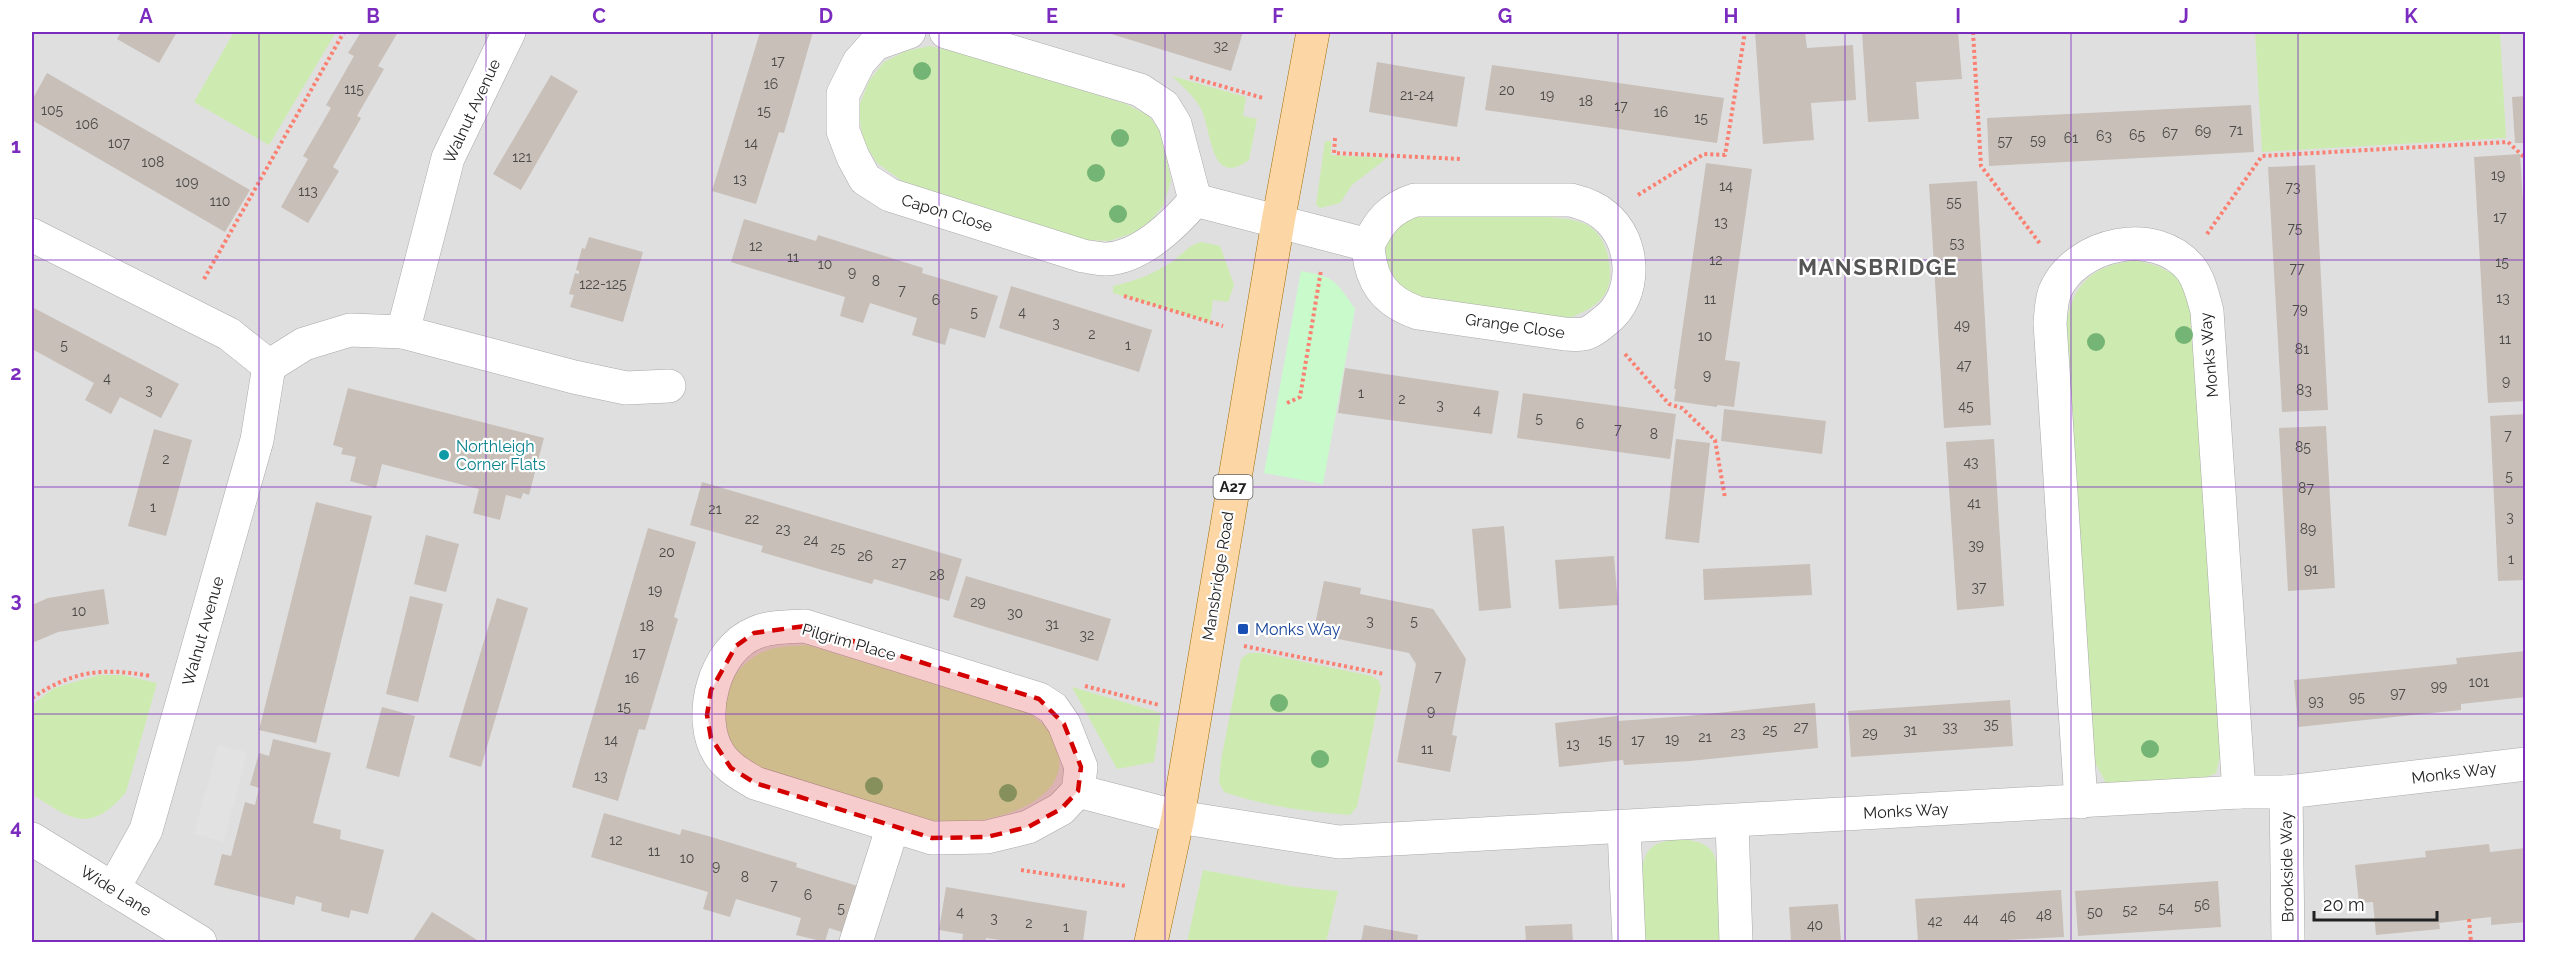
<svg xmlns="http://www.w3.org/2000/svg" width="2557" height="974" font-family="Raleway,sans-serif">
<rect width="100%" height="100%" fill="#f2efe9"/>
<!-- residential -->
<rect fill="#e0dfdf" x="32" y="32" width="2493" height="910"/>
<!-- grass -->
<g fill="#cdebb0">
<polygon points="234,32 336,32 269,145 194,102"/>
<polygon points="2255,32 2500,32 2506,138 2262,152"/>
<polygon points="930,46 964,54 1126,104 1149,116 1161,132 1171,180 1164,205 1150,221 1133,233 1109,241 1085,240 902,181 877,163 863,140 858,109 869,81 884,62 906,51"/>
<path d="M1172 76 1246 97 1243 116 1257 119 1249 160C1209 189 1213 131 1200 107 1194 96 1181 85 1172 76Z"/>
<polygon points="1325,141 1331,141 1331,155 1387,158 1352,185 1340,203 1320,208 1316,205"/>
<path d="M1466 217C1493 217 1570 212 1589 226 1605 237 1610 257 1610 275 1611 299 1588 311 1569 318L1418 297C1412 293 1403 290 1398 284 1381 264 1379 228 1409 218 1423 214 1451 217 1466 217Z"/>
<path d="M1201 242 1220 246 1234 285 1228 302 1213 300 1210 322 1113 293V286C1135 281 1155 274 1174 260 1184 253 1189 245 1201 242Z"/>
<path d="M2136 260 2157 266 2177 276 2189 294 2197 382 2220 757 2216 773 2198 781 2106 783 2092 757 2065 331C2071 285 2090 266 2136 260Z"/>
<path d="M807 645 1030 713C1036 719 1045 725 1049 732 1092 800 989 826 941 823 917 821 762 775 747 762 735 752 725 733 723 718 722 712 725 703 726 696 730 675 750 655 771 649 782 646 796 646 807 645Z"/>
<path d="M1249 653H1260L1372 676 1379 681 1381 689 1357 807 1350 815C1307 812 1265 806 1224 792L1219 782 1221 760 1241 659Z"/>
<path d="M99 675H123L157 683 126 792C90 835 70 819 32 794V705L54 688Z"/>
<polygon points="1072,687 1161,713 1154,762 1117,769"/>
<path d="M1684 839C1695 841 1707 843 1713 853 1722 869 1720 922 1721 942H1645C1644 921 1635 866 1649 850 1658 840 1672 840 1684 839Z"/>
<polygon points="1203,870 1296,887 1338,891 1326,942 1187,942"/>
</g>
<!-- park -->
<path fill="#c8facc" d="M1301 271C1335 277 1335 280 1355 309L1323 484 1264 473Z"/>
<!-- parking -->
<polygon fill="#e2e2e2" points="218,745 247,752 224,842 194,834"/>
<!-- building -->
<g fill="#c7bfb8">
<polygon points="121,32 177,32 159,63 117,39"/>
<polygon points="361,32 398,32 378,66 384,69 357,116 361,118 333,167 339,171 308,223 281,207 308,159 303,156 331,108 326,105 354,56 348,53"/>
<polygon points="760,32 813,32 784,133 779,132 756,204 712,191"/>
<polygon points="1105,32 1243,32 1231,71"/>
<polygon points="1755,32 1805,32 1807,48 1853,45 1856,100 1811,103 1814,140 1763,144"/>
<polygon points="1862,32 1958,32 1962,79 1916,82 1919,119 1868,122"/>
<polygon points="1377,62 1465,77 1457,127 1369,112"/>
<polygon points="1492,65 1724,98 1717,143 1485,110"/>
<polygon points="47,73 250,190 225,232 32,120 32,100"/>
<polygon points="551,75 578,91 521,190 493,174"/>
<polygon points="2526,96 2526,143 2515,143 2512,97"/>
<polygon points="2251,105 2254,152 1989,166 1987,118"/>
<polygon points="2520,154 2526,247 2526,401 2488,403 2474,157"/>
<polygon points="1706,163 1752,169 1725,360 1740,362 1734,407 1717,405 1717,407 1674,401 1676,389 1674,389"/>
<polygon points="2315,165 2328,410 2282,412 2268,167"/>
<polygon points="1977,181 1991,425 1944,428 1929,184"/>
<polygon points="744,219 816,241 818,235 923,268 922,273 998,296 985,338 950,328 945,345 912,335 917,318 870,303 863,323 840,316 845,297 731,262"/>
<polygon points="589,237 643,252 623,322 570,307 574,295 569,294 575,273 579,274 579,271 576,270 582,248 585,249"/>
<polygon points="1011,286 1152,330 1139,372 999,328"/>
<polygon points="32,307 179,384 161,418 120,397 111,414 85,400 94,383 32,349"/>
<polygon points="1345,368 1499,391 1492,434 1338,413"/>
<polygon points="348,388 544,438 529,495 523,493 521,499 506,495 500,520 473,513 479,489 382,464 376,488 350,481 356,457 341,454 343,448 333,445"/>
<polygon points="1523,393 1676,414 1670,459 1517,438"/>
<polygon points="1724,409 1826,421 1822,454 1721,441"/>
<polygon points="2526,414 2526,580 2498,581 2490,416"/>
<polygon points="2326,426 2335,588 2288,591 2279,428"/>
<polygon points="154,429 192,440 166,536 128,526"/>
<polygon points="1676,439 1710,443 1699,543 1665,539"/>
<polygon points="1994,439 2004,606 1957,610 1946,442"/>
<polygon points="702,482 962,559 949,601 874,579 872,584 819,569 761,552 763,546 690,525"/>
<polygon points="316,502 372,516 316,743 259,730"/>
<polygon points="1504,526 1511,608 1479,611 1472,529"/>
<polygon points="648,528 696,542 674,617 678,619 645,730 639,729 618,801 572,787"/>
<polygon points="426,535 459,544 446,592 414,584"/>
<polygon points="1614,556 1618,605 1559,609 1555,560"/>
<polygon points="1810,564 1812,595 1704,600 1703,569"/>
<polygon points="966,576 1111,619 1098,661 953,617"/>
<polygon points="1324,581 1361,588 1360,594 1433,609 1450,634 1466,659 1452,735 1457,736 1450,772 1397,762 1416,664 1409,653 1313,634"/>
<polygon points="104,589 109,624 58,632 32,643 32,605 48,598"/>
<polygon points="410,596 443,604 418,702 386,694"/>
<polygon points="497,598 528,608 481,767 449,757"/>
<polygon points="2526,651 2526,697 2461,704 2461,710 2298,727 2294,680 2457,664 2456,658"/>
<polygon points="2010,700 2013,746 1851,757 1848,711"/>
<polygon points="1815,703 1818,748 1690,761 1624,765 1623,760 1559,767 1555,723 1618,716 1618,721 1687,716"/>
<polygon points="382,707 415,716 399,777 366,768"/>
<polygon points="273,739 331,753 313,823 341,830 340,839 384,850 368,914 351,910 349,918 321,911 322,903 296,896 294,905 214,885 222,854 231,856 245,802 255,805 259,788 250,785 259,753 269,756"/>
<polygon points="604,813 680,835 682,829 708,836 797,863 796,867 864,888 851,935 829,928 825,942 796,935 801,918 736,899 730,917 703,909 708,892 591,857"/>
<polygon points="2489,844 2490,852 2526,848 2526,922 2491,925 2491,917 2439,923 2440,929 2376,935 2373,902 2359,903 2355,865 2426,857 2425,851"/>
<polygon points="2218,881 2221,927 2078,936 2075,891"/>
<polygon points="946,887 1087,911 1083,942 1014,942 986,938 985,942 962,942 963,934 939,930"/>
<polygon points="2061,890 2064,937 1966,942 1918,942 1915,899"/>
<polygon points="1838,904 1841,942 1791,942 1789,907"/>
<polygon points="432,912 463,931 480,942 412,942"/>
<polygon points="1572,924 1573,942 1526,942 1525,926"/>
<polygon points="1364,925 1418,935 1417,942 1361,942"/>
</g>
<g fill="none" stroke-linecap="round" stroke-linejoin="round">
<defs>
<g id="minor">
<path d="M909 32 875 44 859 62 843 94V131L853 157 865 179 890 195 1083 256C1090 257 1099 259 1106 259 1140 258 1175 224 1195 200"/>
<polyline points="946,32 1140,90 1164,106 1175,124 1195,200"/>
<path d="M1195 200 1368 245C1370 281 1384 301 1418 313L1565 334C1570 334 1577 335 1583 334 1591 333 1600 325 1606 320 1638 295 1636 240 1604 215 1595 207 1583 203 1571 200H1415C1390 208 1379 222 1368 245"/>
<polyline points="32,235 229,334 269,366 257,440 146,830 113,889"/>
<polyline points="403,332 448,158 509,32"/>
<polyline points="269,366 304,344 350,330 403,332 574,377 626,388 669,386"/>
<path d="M1078 791 1061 809 1028 827 987 837 932 838 755 783C742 775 727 767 719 754 696 718 714 649 755 633 770 626 789 627 805 626L1039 699 1053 708 1064 724 1081 767 1078 791 1178 817 1339 842 2239 792H2286L2526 764"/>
<polyline points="2286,792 2288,942"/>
<path d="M2081 802 2050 323C2051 313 2051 301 2055 291 2076 243 2156 225 2191 269 2200 281 2203 297 2207 311L2239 792"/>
<polyline points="1732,822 1736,942"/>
<polyline points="1624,828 1629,942"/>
<polyline points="32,839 200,942"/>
<polyline points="856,942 893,826"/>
</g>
<polyline id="major" points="1151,942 1178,817 1278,222 1313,32"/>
</defs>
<!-- minor casing -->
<use href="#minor" stroke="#a9a9a9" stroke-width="34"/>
<!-- major casing -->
<use href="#major" stroke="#a06b00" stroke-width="34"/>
<!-- path -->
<g stroke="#fa8072" stroke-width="4" stroke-dasharray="3 3" stroke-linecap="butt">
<polyline points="1973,32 1981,166 2041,245"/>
<polyline points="1190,77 1263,98"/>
<polyline points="1335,138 1334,153 1461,159"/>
<polyline points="1638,195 1704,154 1725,155 1745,32"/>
<polyline points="2207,234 2262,156 2508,142 2526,159"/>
<polyline points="204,279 344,32"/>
<polyline points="1124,296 1223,326"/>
<polyline points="1625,354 1669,404 1682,408 1715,440 1725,498"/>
<polyline points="1287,403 1300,397 1321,270"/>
<polyline points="1244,646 1384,674"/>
<polyline points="1085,686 1159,705"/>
<path d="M32 698C72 671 103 667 150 676"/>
<polyline points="1021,870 1126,886"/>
<polyline points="2469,919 2471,942"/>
</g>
<!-- minor -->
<use href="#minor" stroke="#fff" stroke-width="33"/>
<!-- major -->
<use href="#major" stroke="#fcd6a4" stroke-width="33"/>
</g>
<!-- trees -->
<g fill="#74b475">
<circle cx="922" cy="71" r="9"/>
<circle cx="1120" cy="138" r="9"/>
<circle cx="1096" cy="173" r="9"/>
<circle cx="1118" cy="214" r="9"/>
<circle cx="2184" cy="335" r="9"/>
<circle cx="2096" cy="342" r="9"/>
<circle cx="1279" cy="703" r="9"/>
<circle cx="2150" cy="749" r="9"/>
<circle cx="1320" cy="759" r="9"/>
<circle cx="874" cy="786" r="9"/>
<circle cx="1008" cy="793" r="9"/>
</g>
<!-- marked area -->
<path fill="#d40000" fill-opacity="0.2" stroke="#d40000" stroke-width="4.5" stroke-dasharray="12 8" stroke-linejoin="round" d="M805 626 1039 699 1064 724 1081 767 1078 791 1061 809 1028 827 987 837 932 838 755 783 731 768 711 738 707 715 711 690 736 646 754 633Z"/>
<!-- grid -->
<path fill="none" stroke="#7b2cbf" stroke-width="1.5" stroke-opacity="0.55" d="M259 32V942M486 32V942M712 32V942M939 32V942M1165 32V942M1392 32V942M1618 32V942M1845 32V942M2071 32V942M2298 32V942M32 260H2526M32 487H2526M32 714H2526"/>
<!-- markers -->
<circle fill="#0f9aa8" stroke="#fff" stroke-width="2" cx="444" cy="455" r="6"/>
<rect fill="#1a4fb4" stroke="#fff" stroke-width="2" x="1237" y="623" width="12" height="12" rx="3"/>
<g text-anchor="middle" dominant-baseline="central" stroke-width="4.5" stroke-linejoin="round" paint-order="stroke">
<!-- number labels -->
<g font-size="14" fill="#4b4948">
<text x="1221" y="46">32</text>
<text x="778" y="61">17</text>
<text x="771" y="84">16</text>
<text x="354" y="89">115</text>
<text x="1507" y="90">20</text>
<text x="1417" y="95">21-24</text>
<text x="1547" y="95">19</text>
<text x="1586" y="101">18</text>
<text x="1621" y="106">17</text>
<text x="52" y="110">105</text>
<text x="764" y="111">15</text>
<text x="1661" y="112">16</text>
<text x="1701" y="118">15</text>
<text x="87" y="124">106</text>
<text x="2236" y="130">71</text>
<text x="2203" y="131">69</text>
<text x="2170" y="133">67</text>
<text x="2137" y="135">65</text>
<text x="2104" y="136">63</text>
<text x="2071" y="138">61</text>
<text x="2038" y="140">59</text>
<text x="2005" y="141">57</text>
<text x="119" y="143">107</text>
<text x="751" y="143">14</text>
<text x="522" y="157">121</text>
<text x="153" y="162">108</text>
<text x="2498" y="175">19</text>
<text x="740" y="179">13</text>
<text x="187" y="182">109</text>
<text x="1726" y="186">14</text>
<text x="2293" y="187">73</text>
<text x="308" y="191">113</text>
<text x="220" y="201">110</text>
<text x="1954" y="202">55</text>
<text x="2500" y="217">17</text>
<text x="1721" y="222">13</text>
<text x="2295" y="228">75</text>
<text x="1957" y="243">53</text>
<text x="756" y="246">12</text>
<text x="793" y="257">11</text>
<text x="1716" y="260">12</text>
<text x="2502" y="262">15</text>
<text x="825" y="264">10</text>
<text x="2297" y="268">77</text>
<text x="852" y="272">9</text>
<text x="876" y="281">8</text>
<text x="603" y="284">122-125</text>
<text x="902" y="290">7</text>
<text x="2503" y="298">13</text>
<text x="1710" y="299">11</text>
<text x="936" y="300">6</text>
<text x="2300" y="309">79</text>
<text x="974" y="312">5</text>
<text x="1022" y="312">4</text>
<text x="1056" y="323">3</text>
<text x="1962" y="325">49</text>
<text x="1092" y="334">2</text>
<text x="1705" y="336">10</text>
<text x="2505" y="339">11</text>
<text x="64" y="345">5</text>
<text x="1128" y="345">1</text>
<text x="2302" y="349">81</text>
<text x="1964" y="365">47</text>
<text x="1707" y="375">9</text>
<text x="107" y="378">4</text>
<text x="2506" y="381">9</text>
<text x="149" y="390">3</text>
<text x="2304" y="390">83</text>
<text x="1361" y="393">1</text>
<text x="1402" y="399">2</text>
<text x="1440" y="405">3</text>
<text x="1966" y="406">45</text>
<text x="1477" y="410">4</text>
<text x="1539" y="418">5</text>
<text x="1580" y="424">6</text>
<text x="1618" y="429">7</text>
<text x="1654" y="434">8</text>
<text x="2508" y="435">7</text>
<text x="2303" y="447">85</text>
<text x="166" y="459">2</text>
<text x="1971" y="462">43</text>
<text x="2509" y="476">5</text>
<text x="2306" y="488">87</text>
<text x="1974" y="503">41</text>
<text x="153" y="507">1</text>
<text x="715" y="509">21</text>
<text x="2510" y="517">3</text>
<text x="752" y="519">22</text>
<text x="783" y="529">23</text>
<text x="2308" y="529">89</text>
<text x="811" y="540">24</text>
<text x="1976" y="545">39</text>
<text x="838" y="548">25</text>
<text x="667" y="552">20</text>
<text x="865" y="556">26</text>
<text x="2511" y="559">1</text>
<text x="899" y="563">27</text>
<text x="2311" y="569">91</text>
<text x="937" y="575">28</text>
<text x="1979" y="587">37</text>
<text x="655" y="590">19</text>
<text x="978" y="602">29</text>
<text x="79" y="611">10</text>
<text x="1015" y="613">30</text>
<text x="1370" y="621">3</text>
<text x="1414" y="621">5</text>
<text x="1052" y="624">31</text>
<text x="647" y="626">18</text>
<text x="1087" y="635">32</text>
<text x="639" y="653">17</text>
<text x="1438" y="676">7</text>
<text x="632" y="678">16</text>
<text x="2479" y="682">101</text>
<text x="2439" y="686">99</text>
<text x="2398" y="693">97</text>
<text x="2357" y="697">95</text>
<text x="2316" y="701">93</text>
<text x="624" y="707">15</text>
<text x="1431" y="711">9</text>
<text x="1991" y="724">35</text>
<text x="1801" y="727">27</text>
<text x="1950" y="727">33</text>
<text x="1770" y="730">25</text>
<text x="1910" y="730">31</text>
<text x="1738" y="733">23</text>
<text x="1870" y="733">29</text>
<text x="1705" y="737">21</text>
<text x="1672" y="739">19</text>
<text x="611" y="740">14</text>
<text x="1605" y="740">15</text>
<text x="1638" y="740">17</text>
<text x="1573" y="744">13</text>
<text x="1427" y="749">11</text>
<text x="601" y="776">13</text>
<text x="616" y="840">12</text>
<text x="654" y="851">11</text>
<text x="687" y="858">10</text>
<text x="716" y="866">9</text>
<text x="745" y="877">8</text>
<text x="774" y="885">7</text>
<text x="808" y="895">6</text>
<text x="2202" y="905">56</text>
<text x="841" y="908">5</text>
<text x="2166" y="908">54</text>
<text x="2130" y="910">52</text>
<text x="960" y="912">4</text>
<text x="2095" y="912">50</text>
<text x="2044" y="915">48</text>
<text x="2008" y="917">46</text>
<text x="994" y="918">3</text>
<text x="1971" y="919">44</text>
<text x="1935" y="921">42</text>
<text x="1029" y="923">2</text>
<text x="1815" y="925">40</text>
<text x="1066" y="927">1</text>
</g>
<!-- shield labels -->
<rect fill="#fff" stroke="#646464" stroke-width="1.5" x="1213.5" y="475" width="39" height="24" rx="4.5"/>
<g font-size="15" font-weight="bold" fill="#222">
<text x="1233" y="487">A27</text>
</g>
<!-- street labels -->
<g font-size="16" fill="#222" stroke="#fff">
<text transform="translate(472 111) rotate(-65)">Walnut Avenue</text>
<text transform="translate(947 213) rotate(17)">Capon Close</text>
<text transform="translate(1515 326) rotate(8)">Grange Close</text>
<text transform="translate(2209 355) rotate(-95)">Monks Way</text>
<text transform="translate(1218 576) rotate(-81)">Mansbridge Road</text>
<text transform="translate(203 631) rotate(-74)">Walnut Avenue</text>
<text transform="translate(849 642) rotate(16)">Pilgrim Place</text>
<text transform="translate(2454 773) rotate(-7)">Monks Way</text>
<text transform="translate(1906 811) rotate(-3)">Monks Way</text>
<text transform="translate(2287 867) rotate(-91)">Brookside Way</text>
<text transform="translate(116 891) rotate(32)">Wide Lane</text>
</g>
<!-- culture labels -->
<g font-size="16" fill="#0d838f" stroke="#fff" text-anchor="start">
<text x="456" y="446">Northleigh<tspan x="456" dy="18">Corner Flats</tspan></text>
</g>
<!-- transit labels -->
<g font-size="16" fill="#164399" stroke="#fff" text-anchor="start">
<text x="1255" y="629">Monks Way</text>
</g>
<!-- district labels -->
<g font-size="22" font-weight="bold" letter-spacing="1.5" fill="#555" stroke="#fff">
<text x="1878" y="267">MANSBRIDGE</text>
</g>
</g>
<!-- border -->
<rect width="2557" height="974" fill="none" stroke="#ffffff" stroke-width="66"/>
<!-- scale -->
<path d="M2314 911v9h123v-9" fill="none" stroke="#222222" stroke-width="3"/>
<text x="2323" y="911" font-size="18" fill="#222222" stroke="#ffffff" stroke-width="4.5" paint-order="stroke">20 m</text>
<rect x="33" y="33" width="2491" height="908" fill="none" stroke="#7b2cbf" stroke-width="2"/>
<g font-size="20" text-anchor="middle" font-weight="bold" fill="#7b2cbf">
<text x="146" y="23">A</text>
<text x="373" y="23">B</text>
<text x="599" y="23">C</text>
<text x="826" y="23">D</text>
<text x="1052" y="23">E</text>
<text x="1278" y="23">F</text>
<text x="1505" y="23">G</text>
<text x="1731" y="23">H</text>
<text x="1958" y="23">I</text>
<text x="2184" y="23">J</text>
<text x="2411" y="23">K</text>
<text x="16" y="153">1</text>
<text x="16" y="380">2</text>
<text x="16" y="607">3</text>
<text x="16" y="834">4</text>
</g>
</svg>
